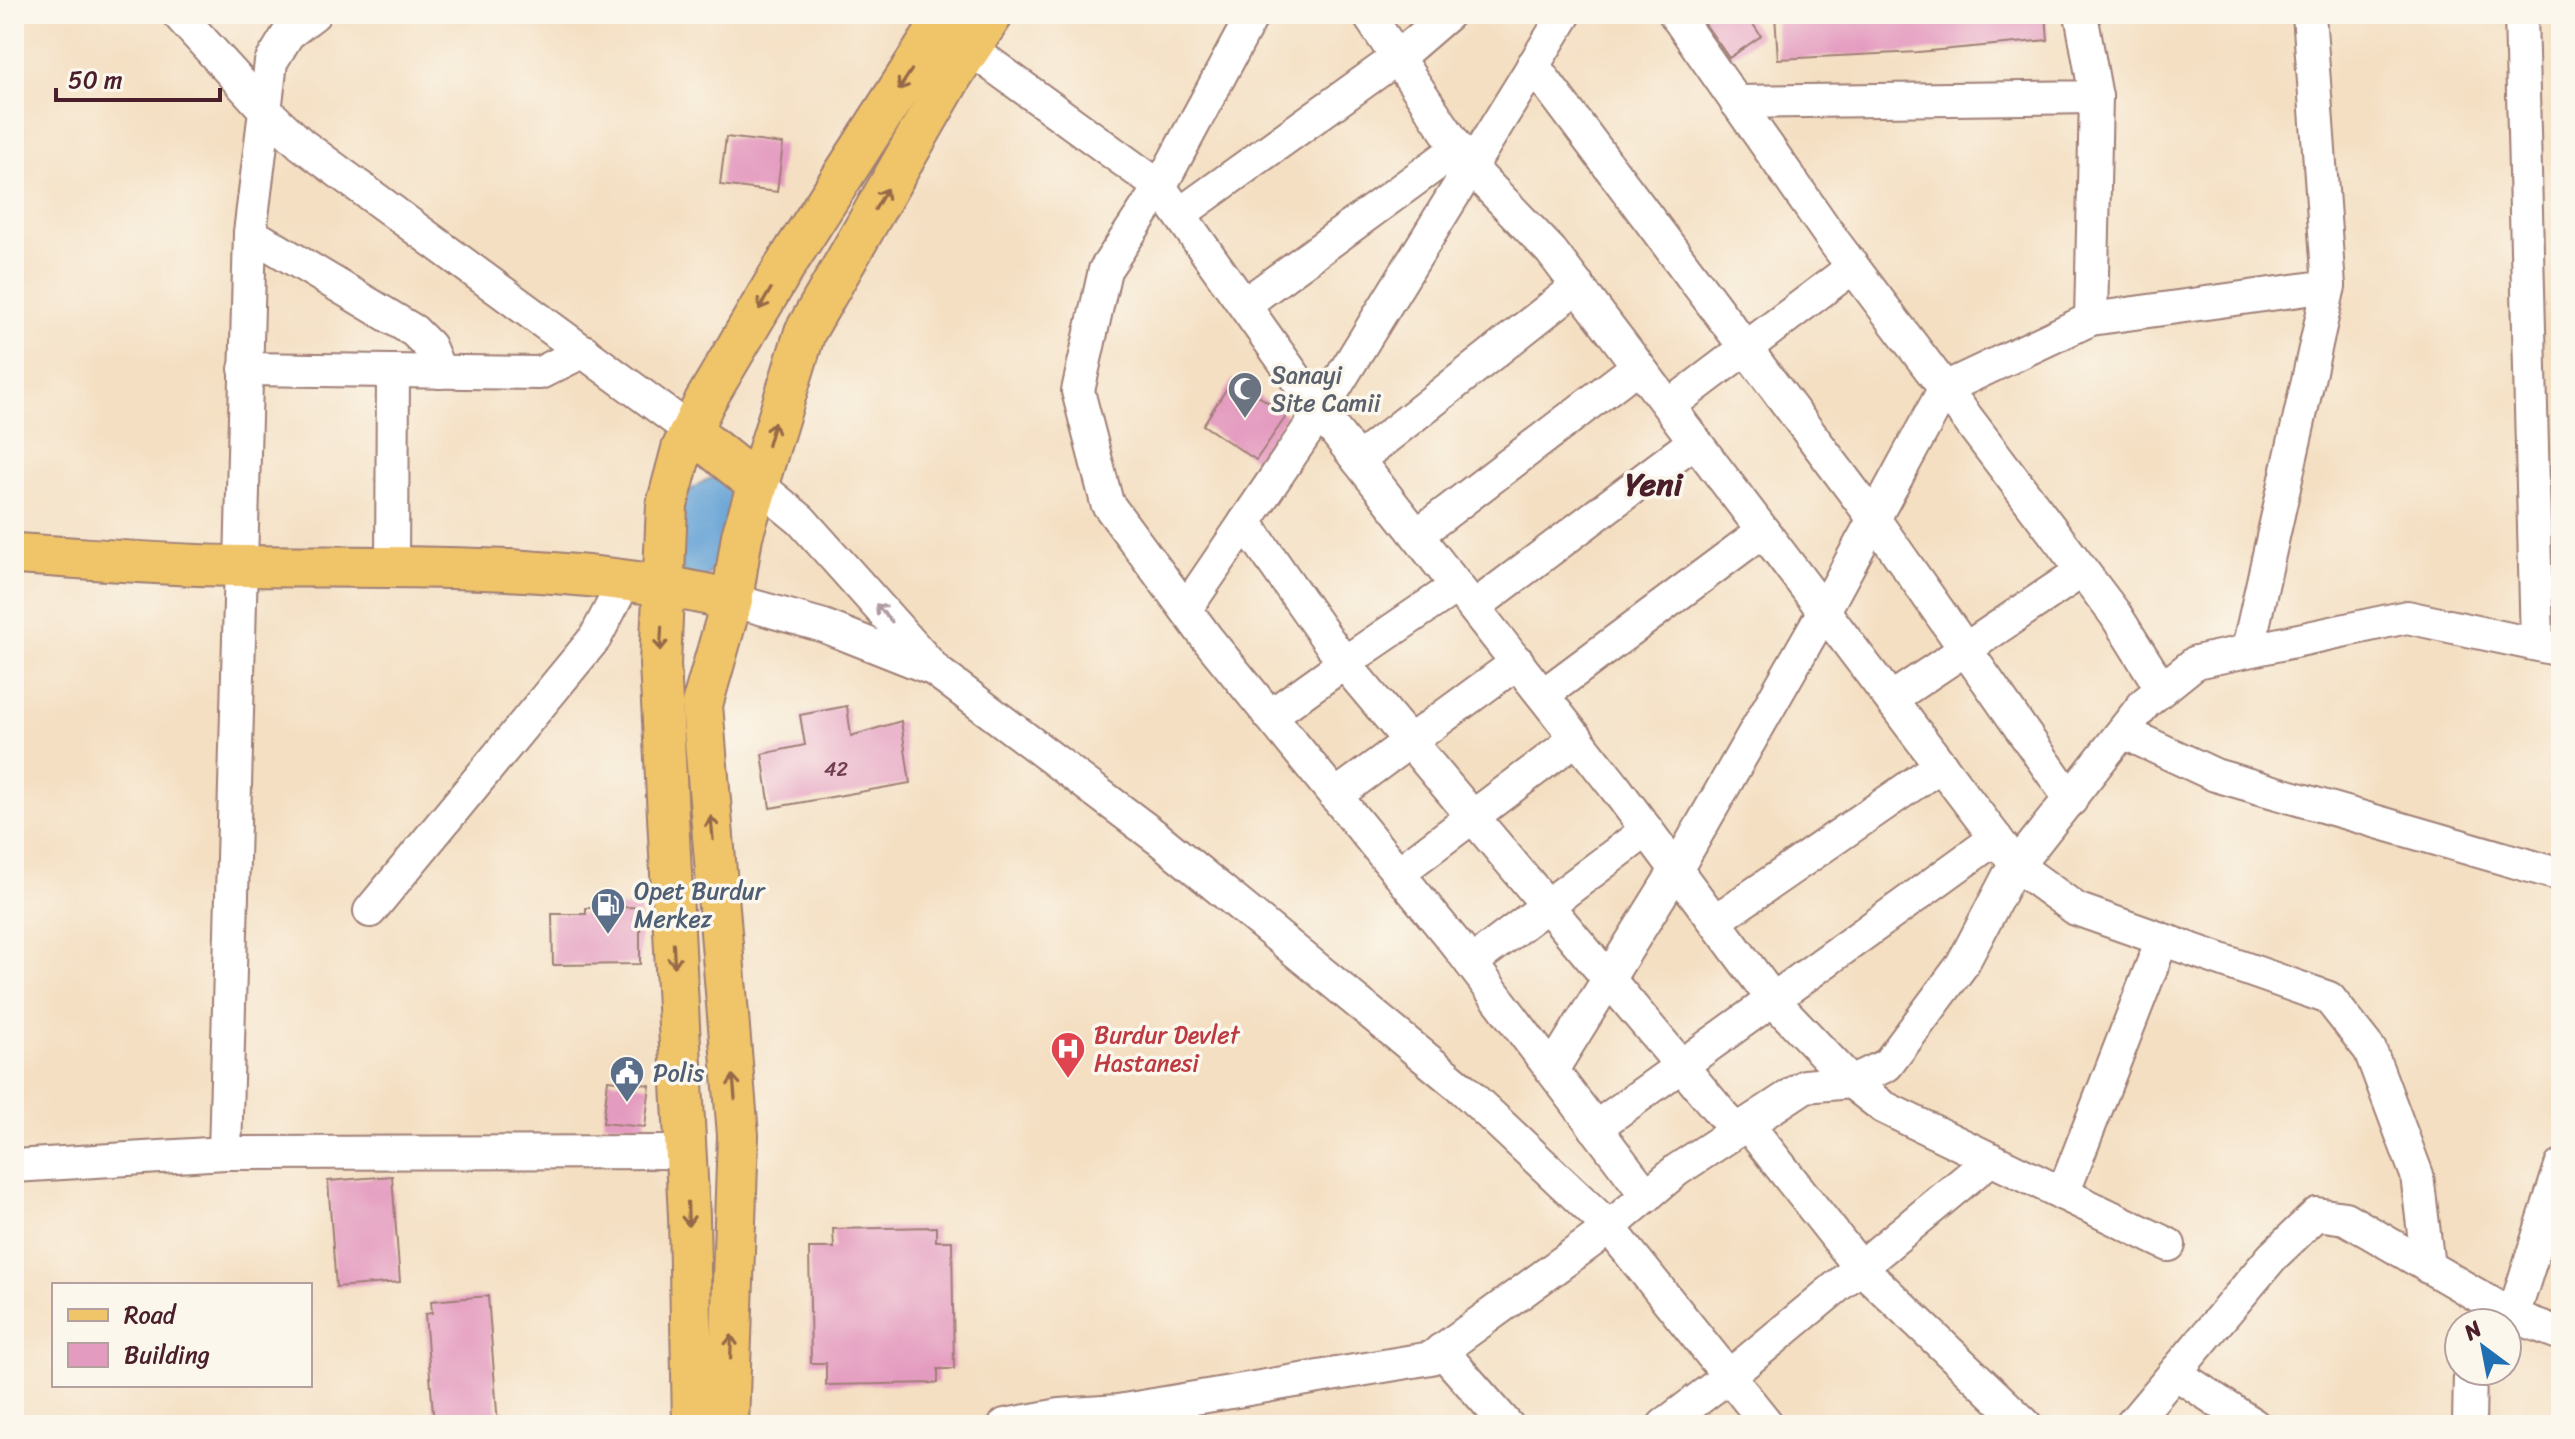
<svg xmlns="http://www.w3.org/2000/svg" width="2575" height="1439" font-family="Sriracha,sans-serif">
<rect width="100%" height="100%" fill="#fbf7ec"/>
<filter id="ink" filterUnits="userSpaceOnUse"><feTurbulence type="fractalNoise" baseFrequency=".0125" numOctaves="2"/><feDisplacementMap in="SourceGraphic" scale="16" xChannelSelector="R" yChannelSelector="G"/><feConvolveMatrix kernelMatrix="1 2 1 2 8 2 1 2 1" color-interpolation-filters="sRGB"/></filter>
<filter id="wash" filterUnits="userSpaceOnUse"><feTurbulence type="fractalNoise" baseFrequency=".006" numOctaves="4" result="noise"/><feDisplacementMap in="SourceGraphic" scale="32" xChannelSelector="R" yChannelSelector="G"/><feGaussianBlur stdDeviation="1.8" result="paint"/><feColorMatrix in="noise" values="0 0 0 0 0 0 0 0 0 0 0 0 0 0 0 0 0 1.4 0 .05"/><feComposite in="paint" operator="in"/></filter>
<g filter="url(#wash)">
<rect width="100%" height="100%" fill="#f4dfc2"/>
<!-- water -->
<path fill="#63a1d5" stroke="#566080" stroke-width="2" d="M721 476 733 485 740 499C729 530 725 582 687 583 683 566 671 539 673 521 676 498 699 479 721 476Z"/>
<g id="blocks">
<!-- building -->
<g fill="#e49bc0">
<polygon points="1698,14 1746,14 1761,36 1729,58"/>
<polygon points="2046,14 2048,40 1918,52 1778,59 1775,15"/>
<polygon points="726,137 783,144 777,192 720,185"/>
<polygon points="1233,379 1287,415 1256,460 1203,425"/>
<polygon points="847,706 851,736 901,721 910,783 770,808 762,754 805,745 800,715"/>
<polygon points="640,907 640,964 553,965 552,914 586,914 586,908"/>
<polygon points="608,1080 650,1085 645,1127 603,1123"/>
<polygon points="392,1176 400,1282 336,1287 328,1181"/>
<polygon points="936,1227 936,1241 952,1241 954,1369 938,1369 938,1383 826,1385 826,1363 811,1363 809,1248 834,1248 833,1229"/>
<polygon points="488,1296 498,1425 434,1425 425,1314 432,1313 431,1301"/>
</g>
</g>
</g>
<g filter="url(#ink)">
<use href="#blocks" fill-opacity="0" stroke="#9f7f76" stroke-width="2"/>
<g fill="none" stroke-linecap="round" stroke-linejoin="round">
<defs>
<g id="minor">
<polyline points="178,14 266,111 301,144 691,431"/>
<polyline points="1253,14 1160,187 1105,270 1078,391 1107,503 1206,637 1461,950 1647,1196"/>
<polyline points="1368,14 1470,167 1551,251 2017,866 2076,909 2329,998 2370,1050 2417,1175 2428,1267"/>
<polyline points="1675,14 1835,243 2115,614 2162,689"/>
<polyline points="2521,14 2537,644"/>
<polyline points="951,35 1160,187 1320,412 1614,786 1774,1001 1851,1082 1883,1107 2169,1245"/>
<polyline points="1533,65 1874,519 2071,800"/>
<polyline points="1736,102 2096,97 2081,14"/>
<polyline points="1180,214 1397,58 1448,14"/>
<polyline points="250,233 414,331 429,346 440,372"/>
<polyline points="1245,304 1458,148"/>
<polyline points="2091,319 2096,97"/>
<polyline points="245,369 540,373 584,351"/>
<polyline points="1669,406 1853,267"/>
<polyline points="1358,460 1578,286"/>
<polyline points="757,484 801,520 936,671 1159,839 1462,1088 1609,1227 1768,1425"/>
<polyline points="1245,522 1344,663 1457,586"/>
<polyline points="1417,535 1638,366"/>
<polyline points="392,567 393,371"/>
<polyline points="732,600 824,626 930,668"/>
<polyline points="1474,607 1695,441"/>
<polyline points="1186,609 1320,412 1565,14"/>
<polyline points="2248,649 2329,286"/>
<polyline points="1543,695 1763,531"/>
<polyline points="1891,699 2082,571"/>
<polyline points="1270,716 1344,663 1736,1131"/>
<polyline points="2123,732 2215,775 2561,875"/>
<polyline points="1335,796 1518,662"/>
<polyline points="1398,873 1577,738"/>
<polyline points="370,911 595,638 626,579"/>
<polyline points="1715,921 1941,765"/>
<polyline points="1471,963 1647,830"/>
<polyline points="1552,1070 1676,870 1824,611 1945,388 2091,319 2329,286 2309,14"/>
<polyline points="1747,1124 1860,1267 2026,1425"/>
<polyline points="1595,1128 1996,838"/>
<polyline points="225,1153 250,233 271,62 288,34 314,14"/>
<polyline points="14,1166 225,1153 685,1152"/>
<polyline points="2063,1194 2162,940"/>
<polyline points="2513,1316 2561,1166"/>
<polyline points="1441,1350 1507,1425"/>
<polyline points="2175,1373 2254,1425"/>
<polyline points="1005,1425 1060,1415 1118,1411 1431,1358 1600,1235 1677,1170 1805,1086 1851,1082 1887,1065 1962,965 2008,877 2145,703 2196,662 2407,617 2561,650"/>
<polyline points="1664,1425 1729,1376 1991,1159"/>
<polyline points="2131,1425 2272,1257 2317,1214 2345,1218 2513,1316 2561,1334"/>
<polyline points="2469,1425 2470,1371"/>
</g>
<g id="major">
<polyline points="691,431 757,484"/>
<path d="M14 554C90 558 167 566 244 566 408 568 571 561 732 600"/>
<polyline points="693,1425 689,1216 660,664 667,505 682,449 705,401 783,269 947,14"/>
<polyline points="728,1425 738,1135 702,705 732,600 742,536 805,332 953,74 993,14"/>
</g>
</defs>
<!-- minor casing -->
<use href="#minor" stroke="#9f7f76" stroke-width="36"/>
<!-- major casing -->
<use href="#major" stroke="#9f7f76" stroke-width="44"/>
<!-- minor -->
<use href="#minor" stroke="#fff" stroke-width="32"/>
<!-- major -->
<use href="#major" stroke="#f0c469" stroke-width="40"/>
</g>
<!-- one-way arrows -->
<defs><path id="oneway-shaft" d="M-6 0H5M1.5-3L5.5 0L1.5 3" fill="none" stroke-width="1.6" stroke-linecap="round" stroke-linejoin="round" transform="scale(2)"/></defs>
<g stroke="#956947">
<use href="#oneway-shaft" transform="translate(905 80) rotate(123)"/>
<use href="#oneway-shaft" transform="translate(881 199) rotate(-60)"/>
<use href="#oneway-shaft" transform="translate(765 299) rotate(120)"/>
<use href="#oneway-shaft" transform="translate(771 434) rotate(-74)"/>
<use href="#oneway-shaft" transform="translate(661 639) rotate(93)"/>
<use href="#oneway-shaft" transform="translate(712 828) rotate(-95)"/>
<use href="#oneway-shaft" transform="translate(674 955) rotate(87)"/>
<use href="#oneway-shaft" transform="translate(734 1087) rotate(-95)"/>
<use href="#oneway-shaft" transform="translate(688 1214) rotate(88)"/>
<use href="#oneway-shaft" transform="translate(731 1347) rotate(-88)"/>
</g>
<use stroke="#ae9aa0" href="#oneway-shaft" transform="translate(884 613) rotate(-132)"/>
</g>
<!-- icons -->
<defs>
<symbol id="mosque-pin" viewBox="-11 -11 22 30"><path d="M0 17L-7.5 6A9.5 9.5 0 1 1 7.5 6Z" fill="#6b7280" stroke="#fbf7ec"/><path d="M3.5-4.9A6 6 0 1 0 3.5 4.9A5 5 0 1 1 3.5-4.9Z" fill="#fff"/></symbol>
<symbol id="fuel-pin" viewBox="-11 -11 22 30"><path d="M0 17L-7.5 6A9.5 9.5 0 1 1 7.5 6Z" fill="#5c6f8a" stroke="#fbf7ec"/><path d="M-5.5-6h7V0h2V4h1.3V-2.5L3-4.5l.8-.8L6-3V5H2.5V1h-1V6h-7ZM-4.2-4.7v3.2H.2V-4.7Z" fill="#fff"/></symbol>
<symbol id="hospital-pin" viewBox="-11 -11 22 30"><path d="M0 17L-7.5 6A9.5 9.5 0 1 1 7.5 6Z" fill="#e0444e" stroke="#fbf7ec"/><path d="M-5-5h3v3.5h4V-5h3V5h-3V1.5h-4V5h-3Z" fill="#fff"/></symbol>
<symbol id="civic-pin" viewBox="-11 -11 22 30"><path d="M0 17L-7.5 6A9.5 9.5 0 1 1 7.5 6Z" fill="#5c6f8a" stroke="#fbf7ec"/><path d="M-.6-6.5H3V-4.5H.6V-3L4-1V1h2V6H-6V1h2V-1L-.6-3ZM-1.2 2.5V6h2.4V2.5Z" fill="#fff"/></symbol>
</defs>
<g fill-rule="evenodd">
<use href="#mosque-pin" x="1225" y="369" width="40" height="54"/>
<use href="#fuel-pin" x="588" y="885" width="40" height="54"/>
<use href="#hospital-pin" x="1048" y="1029" width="40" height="54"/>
<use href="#civic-pin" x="607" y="1053" width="40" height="54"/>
</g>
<g text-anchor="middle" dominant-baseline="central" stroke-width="7" stroke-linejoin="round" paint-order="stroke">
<!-- number labels -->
<g font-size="20" fill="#703e50">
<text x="836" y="769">42</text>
</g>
<!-- worship labels -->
<g font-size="24" fill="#5b616d" stroke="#fbf7ec" text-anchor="start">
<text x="1271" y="375">Sanayi<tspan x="1271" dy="28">Site Camii</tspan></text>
</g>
<!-- service labels -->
<g font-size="24" fill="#4e5e75" stroke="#fbf7ec" text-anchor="start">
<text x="634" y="891">Opet Burdur<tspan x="634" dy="28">Merkez</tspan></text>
<text x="653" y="1073">Polis</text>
</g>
<!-- health labels -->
<g font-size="24" fill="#be3a42" stroke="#fbf7ec" text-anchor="start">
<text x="1094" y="1035">Burdur Devlet<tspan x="1094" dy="28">Hastanesi</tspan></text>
</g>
<!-- district labels -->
<g font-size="32" font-weight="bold" fill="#4a1f2b" stroke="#fbf7ec">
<text x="1654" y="484">Yeni</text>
</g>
</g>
<!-- margin -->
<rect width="2575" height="1439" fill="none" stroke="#fbf7ec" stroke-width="48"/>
<!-- legend -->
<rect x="52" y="1283" width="260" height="104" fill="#fbf7ec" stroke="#b4a19f" stroke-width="2"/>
<rect x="68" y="1309" width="40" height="12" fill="#f0c469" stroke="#b4a19f" stroke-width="2"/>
<text x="124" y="1323" font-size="24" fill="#4a1f2b">Road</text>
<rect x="68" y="1343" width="40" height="24" fill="#e49bc0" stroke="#b4a19f" stroke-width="2"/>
<text x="124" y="1363" font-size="24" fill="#4a1f2b">Building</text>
<!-- north arrow -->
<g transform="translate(2483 1347) rotate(328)"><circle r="38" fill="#fbf7ec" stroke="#b4a19f" stroke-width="2"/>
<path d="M0-6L14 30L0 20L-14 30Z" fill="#1f6fb2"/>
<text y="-12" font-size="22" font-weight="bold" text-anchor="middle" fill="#4a1f2b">N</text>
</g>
<!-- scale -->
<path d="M56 88v12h164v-12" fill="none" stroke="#4a1f2b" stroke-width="4"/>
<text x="68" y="88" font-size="24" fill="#4a1f2b" stroke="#fbf7ec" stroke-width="6" paint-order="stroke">50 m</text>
</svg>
